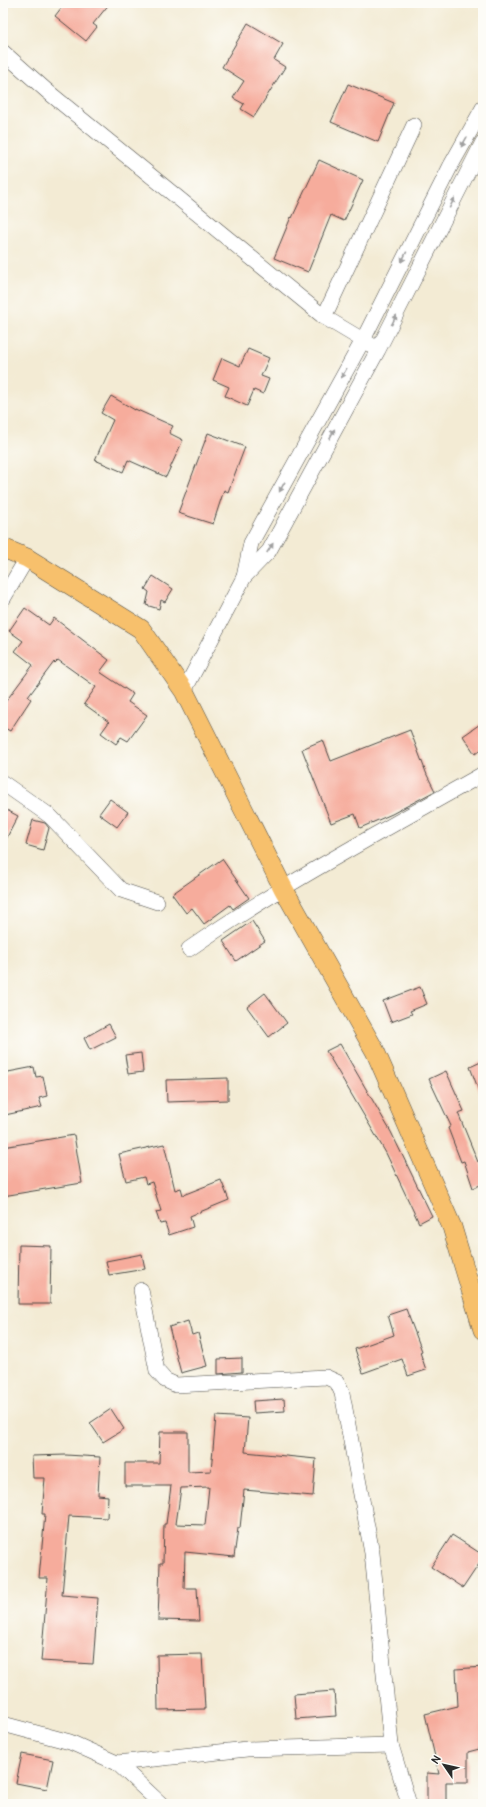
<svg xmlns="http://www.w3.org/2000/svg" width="486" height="1807" font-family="Pangolin,sans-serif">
<rect width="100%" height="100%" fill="#fdfcf7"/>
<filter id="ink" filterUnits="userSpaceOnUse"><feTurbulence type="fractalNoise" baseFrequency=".025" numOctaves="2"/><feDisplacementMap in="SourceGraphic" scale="8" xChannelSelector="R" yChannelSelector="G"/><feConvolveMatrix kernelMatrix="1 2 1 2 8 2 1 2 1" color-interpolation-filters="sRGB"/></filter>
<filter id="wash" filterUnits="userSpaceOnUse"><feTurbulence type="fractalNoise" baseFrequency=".012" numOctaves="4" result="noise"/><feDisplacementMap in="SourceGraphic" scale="16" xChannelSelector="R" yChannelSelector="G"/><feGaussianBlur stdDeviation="0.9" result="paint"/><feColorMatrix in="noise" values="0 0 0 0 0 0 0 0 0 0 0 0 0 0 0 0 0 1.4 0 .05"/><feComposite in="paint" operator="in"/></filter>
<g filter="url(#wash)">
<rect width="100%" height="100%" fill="#f3ebd4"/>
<g id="blocks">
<!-- building -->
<g fill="#f6ac9c" fill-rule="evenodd">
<polygon points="65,3 110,3 93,24 97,27 86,41 55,16"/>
<polygon points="248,23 283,44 274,60 285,67 254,117 241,109 244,104 233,98 244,81 222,67"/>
<polygon points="348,84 394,103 378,142 331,122"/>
<polygon points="319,160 363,180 344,221 331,215 308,272 274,258 291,217 292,218"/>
<polygon points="248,349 269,358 261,376 269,379 263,394 254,390 247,406 225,396 229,387 213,380 222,358 240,366"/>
<polygon points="111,396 135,410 135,409 173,426 169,433 183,440 166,477 128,460 123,472 95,460 113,420 101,413"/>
<polygon points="208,433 245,447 228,492 224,490 213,524 178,513"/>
<polygon points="153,576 173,589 165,602 161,600 159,609 146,605 149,592 145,589"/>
<polygon points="25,608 49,625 54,618 109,660 100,672 133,694 128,702 147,715 128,741 121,737 116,744 101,733 109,722 84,704 96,687 58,660 55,663 54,662 28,697 31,699 10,731 3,727 3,705 33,665 15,651 23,641 9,631"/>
<polygon points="483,722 483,748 475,754 463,736"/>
<polygon points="410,730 427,775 435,791 392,814 360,828 355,814 331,823 302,749 323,740 331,761"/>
<polygon points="110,799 128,812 117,827 99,814"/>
<polygon points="3,808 18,816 3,845"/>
<polygon points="33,820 45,823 49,828 43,850 26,845"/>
<polygon points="222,859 249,898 233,909 230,905 204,924 192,908 186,913 172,894"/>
<polygon points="252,921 265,941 236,961 223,941"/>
<polygon points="420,987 427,1004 410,1011 412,1014 391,1022 383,1001"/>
<polygon points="265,993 287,1023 269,1037 247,1007"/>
<polygon points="109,1024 116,1037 90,1050 84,1038"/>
<polygon points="340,1044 391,1132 432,1216 419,1223 386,1153 326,1051"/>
<polygon points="141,1053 143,1072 128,1074 125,1055"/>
<polygon points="483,1061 483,1099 482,1099 470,1067"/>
<polygon points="34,1067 36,1077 43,1076 47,1096 39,1098 42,1107 5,1115 3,1103 3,1073"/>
<polygon points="446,1071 464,1111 458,1113 478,1162 480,1161 483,1169 483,1184 473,1188 464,1161 461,1162 448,1128 451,1126 429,1079"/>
<polygon points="228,1078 228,1100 167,1102 166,1080"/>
<polygon points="74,1135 82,1183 3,1196 3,1147"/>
<polygon points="164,1144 175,1190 181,1188 183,1195 221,1180 229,1200 190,1216 193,1227 169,1235 165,1223 160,1224 156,1212 161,1211 152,1182 146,1184 144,1177 126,1181 119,1154"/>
<polygon points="19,1245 51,1246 50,1304 18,1304"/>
<polygon points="142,1254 145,1269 109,1275 106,1261"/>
<polygon points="406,1309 422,1351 420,1352 426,1370 408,1376 402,1359 363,1373 355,1349 394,1335 388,1315"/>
<polygon points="188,1321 192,1335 198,1333 207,1366 181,1373 169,1327"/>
<polygon points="242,1358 242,1372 218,1374 218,1359"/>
<polygon points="284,1399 285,1411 254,1413 253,1401"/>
<polygon points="111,1409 124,1429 103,1442 90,1423"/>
<path d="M216 1416 248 1418 245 1452 316 1459 313 1496 244 1490 240 1528H238L234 1557 185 1552 184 1588H197L199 1621 158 1620 160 1563H163L164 1524H166L171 1486H125V1463H159L160 1432H188V1472L211 1471ZM209 1487 205 1525 176 1524 181 1488Z"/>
<polygon points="66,1455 100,1457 98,1495 108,1496 107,1518 69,1516 62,1595 98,1598 93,1664 41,1661 48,1578 39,1578 45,1514 42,1514 45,1478 33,1478 32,1456"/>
<polygon points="452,1535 483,1555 483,1558 463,1588 431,1567"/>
<polygon points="202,1654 205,1709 158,1710 157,1655"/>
<polygon points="483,1667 483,1748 468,1752 468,1782 446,1782 446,1804 427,1804 427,1773 439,1774 425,1714 458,1706 456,1669"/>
<polygon points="334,1691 336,1716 296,1719 294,1694"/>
<polygon points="22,1754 53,1760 47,1789 16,1783"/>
</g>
</g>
</g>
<g filter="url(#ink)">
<use href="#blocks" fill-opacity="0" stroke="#494844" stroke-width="1"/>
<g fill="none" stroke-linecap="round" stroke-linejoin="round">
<defs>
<g id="minor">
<polyline points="3,52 47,91 324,317"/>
<polyline points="371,345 324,317 414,125"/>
<polyline points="244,577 251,543 363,340 450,167 483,108"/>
<polyline points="3,599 27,558"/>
<polyline points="184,691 244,577 269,551 378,350 483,142"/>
<polyline points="3,783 50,816 121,890 157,902"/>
<path d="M189 949C283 884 384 830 483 774"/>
<polyline points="141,1290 157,1371 165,1380 176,1385 326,1377 337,1382 342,1393 372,1553 391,1745 409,1804"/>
<polyline points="3,1724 70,1742 117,1763 161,1804"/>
<polyline points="117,1763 247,1749 391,1745"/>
</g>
<polyline id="major" points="3,548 27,558 141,629 184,691 283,888 375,1051 452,1227 483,1330"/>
</defs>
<!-- minor casing -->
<use href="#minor" stroke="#494844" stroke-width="16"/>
<!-- major casing -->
<use href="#major" stroke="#494844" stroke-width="20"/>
<!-- minor -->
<use href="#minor" stroke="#fff" stroke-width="15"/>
<!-- major -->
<use href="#major" stroke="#f7c06c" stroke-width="19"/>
</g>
<!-- one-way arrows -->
<defs><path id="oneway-solid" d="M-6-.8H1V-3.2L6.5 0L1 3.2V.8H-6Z"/></defs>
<g fill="#a0a0a0">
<use href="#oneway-solid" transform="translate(464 142) rotate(120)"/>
<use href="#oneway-solid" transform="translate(452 203) rotate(-63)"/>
<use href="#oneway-solid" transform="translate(404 257) rotate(117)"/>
<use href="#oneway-solid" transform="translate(394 320) rotate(-63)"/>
<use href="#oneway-solid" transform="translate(344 373) rotate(119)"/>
<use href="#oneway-solid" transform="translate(332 434) rotate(-62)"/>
<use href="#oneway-solid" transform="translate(282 487) rotate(119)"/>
<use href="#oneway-solid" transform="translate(270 548) rotate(-57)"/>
</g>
</g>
<!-- margin -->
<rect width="486" height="1807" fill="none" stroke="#fdfcf7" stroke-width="16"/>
<!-- north arrow -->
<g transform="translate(444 1765) rotate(304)" stroke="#fdfcf7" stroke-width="3" paint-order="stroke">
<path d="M0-3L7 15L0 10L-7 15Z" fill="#2b2b2b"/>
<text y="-6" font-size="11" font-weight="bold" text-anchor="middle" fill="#2b2b2b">N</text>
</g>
</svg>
